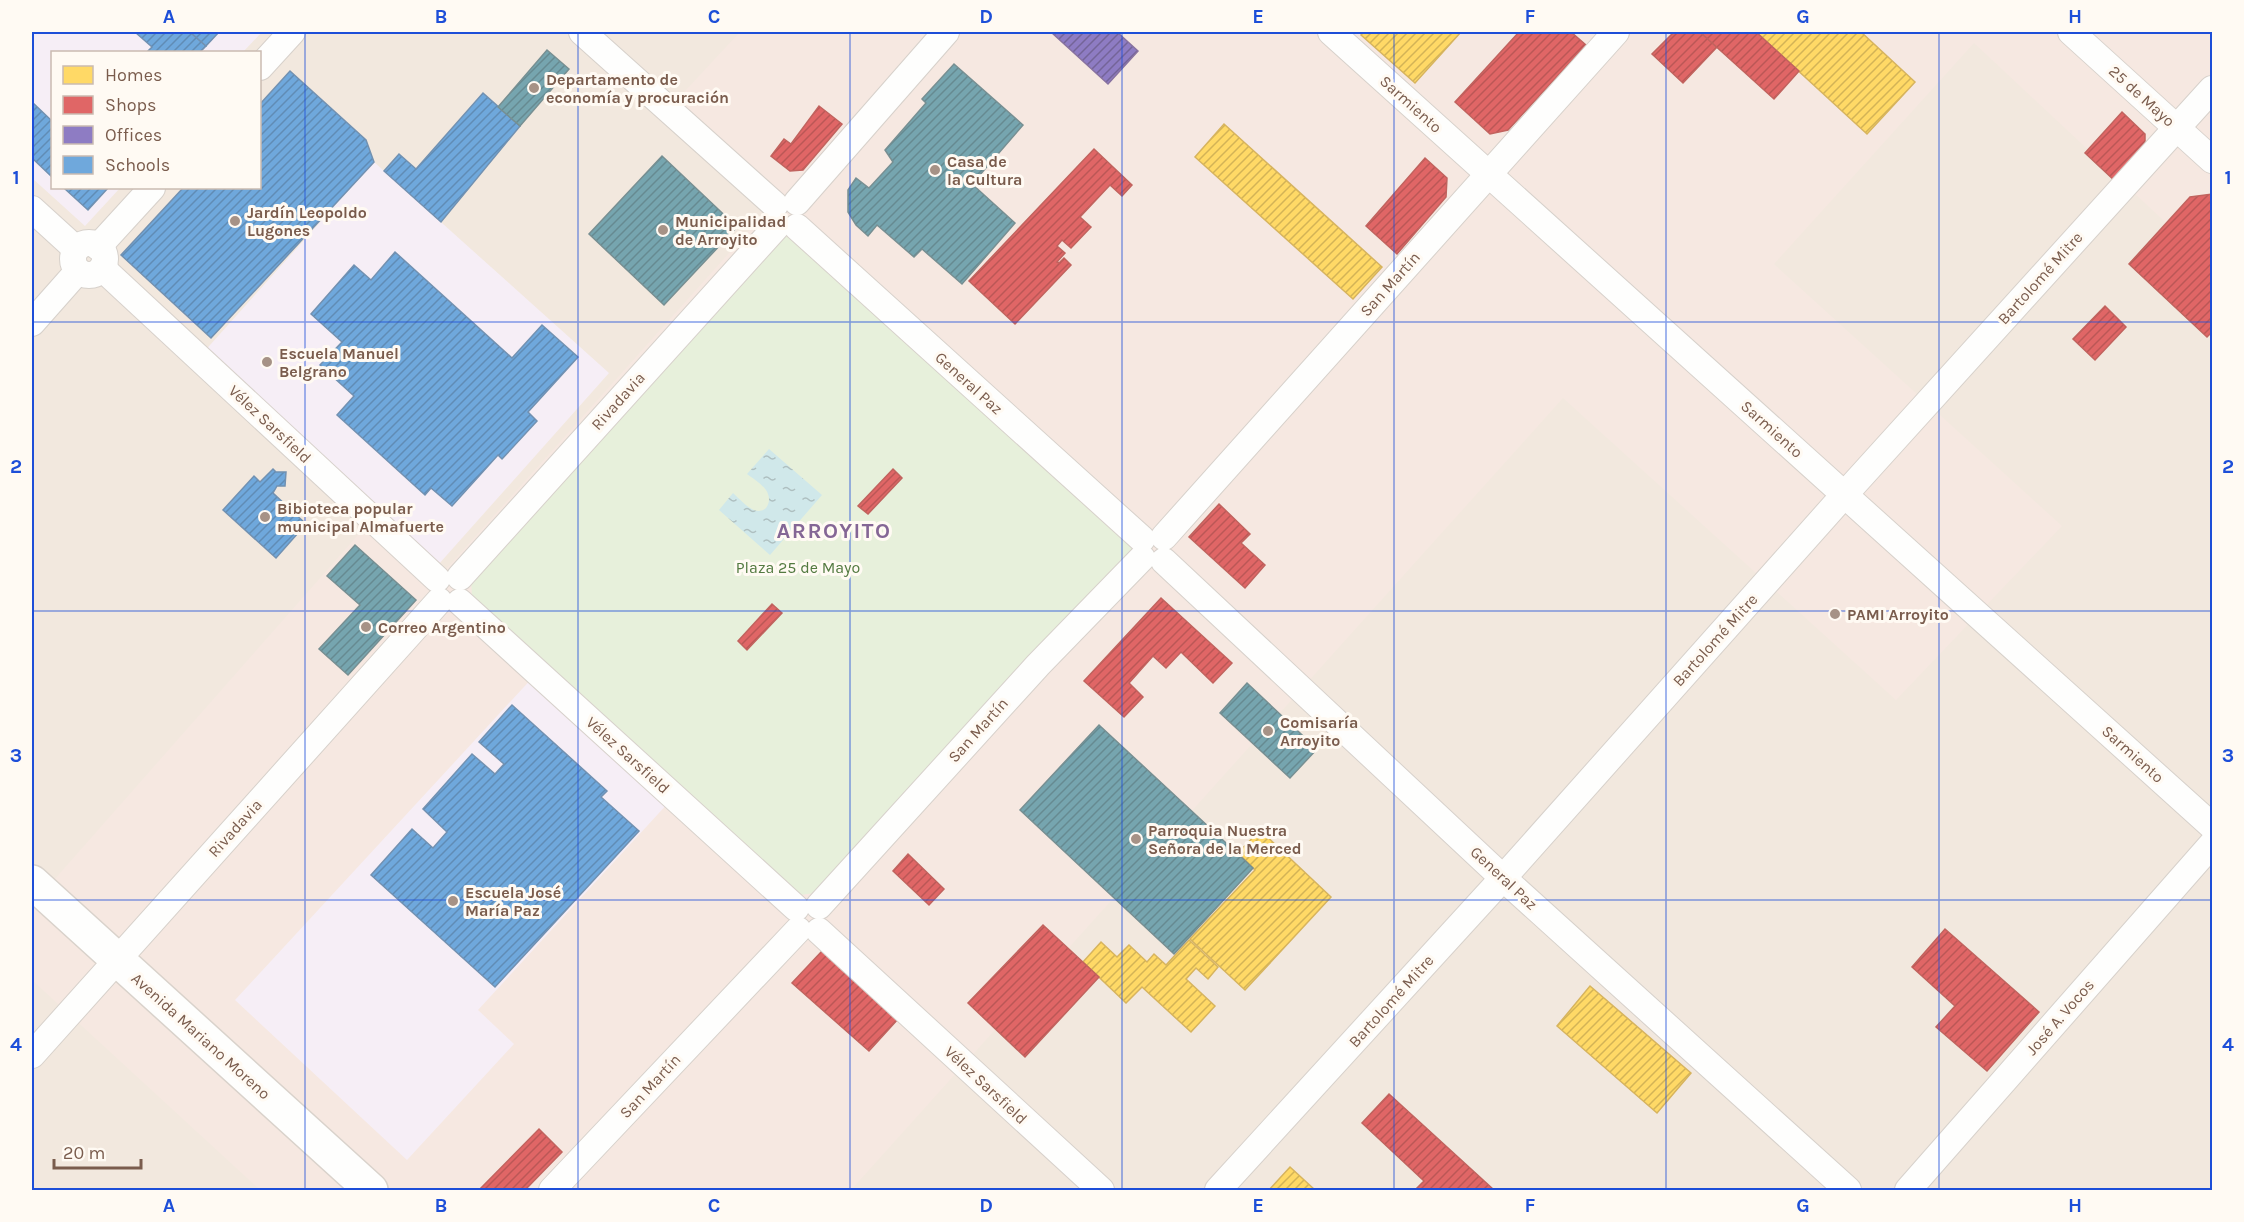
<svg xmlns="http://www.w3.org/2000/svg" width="2244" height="1222" font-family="Karla,sans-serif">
<defs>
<pattern id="water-ripples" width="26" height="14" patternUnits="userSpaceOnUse" patternTransform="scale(1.5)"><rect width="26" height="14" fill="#d0e8ea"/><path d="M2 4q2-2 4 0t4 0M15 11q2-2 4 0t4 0" fill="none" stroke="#aebfc0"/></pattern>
<pattern id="homes-hatch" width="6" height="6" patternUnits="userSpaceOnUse" patternTransform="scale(1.5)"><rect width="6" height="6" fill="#ffd966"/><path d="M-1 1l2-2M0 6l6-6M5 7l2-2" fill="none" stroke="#d3b356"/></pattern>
<pattern id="shops-hatch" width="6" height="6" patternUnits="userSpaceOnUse" patternTransform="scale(1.5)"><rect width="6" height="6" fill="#e06666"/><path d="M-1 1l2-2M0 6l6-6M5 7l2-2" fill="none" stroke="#bb5756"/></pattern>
<pattern id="offices-hatch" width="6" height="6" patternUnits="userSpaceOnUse" patternTransform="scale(1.5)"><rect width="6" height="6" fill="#8e7cc3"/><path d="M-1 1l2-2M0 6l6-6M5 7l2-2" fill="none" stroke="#746498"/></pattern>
<pattern id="schools-hatch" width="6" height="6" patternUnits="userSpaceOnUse" patternTransform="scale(1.5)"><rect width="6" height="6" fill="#6fa8dc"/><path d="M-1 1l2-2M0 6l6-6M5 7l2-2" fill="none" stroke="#608cb5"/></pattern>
<pattern id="public-hatch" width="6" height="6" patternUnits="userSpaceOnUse" patternTransform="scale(1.5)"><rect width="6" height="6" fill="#76a5af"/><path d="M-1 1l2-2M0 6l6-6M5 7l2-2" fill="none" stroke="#668a91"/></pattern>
</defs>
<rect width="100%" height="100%" fill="#f9f5f0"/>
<!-- residential -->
<path fill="#f2e8de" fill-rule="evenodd" d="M32 32H2212V1190H32ZM52 52H260V188H52Z"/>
<!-- commercial -->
<polygon fill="#f6e8e1" points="740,32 2212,32 2212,266 1974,43 1774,264 2062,526 1896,700 1563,398 851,1190 260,1190 32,980 32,905 365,527 430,587 781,195 673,104"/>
<!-- education -->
<g fill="#f6eef6" fill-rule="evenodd">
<polygon points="32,32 262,32 243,52 52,52 52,188 120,188 85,226 32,178"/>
<path d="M374 162 609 373 438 565 202 354ZM396 253 512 358 542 325 578 357 528 412 537 421 503 459 498 455 452 506 431 488 425 494 337 415 354 396 320 365 342 342 311 314 354 265 371 280Z"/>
<polygon points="535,675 670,801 478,1010 514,1044 407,1160 235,1000"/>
</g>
<!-- green -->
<polygon fill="#e7f0db" points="796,235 1133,541 1132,556 815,893 800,895 472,598 471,577 778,238"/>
<!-- water -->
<path fill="url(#water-ripples)" d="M769 449 822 495 770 555 719 510 733 493C741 500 755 518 766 508 769 504 770 499 768 494 766 487 754 479 747 474Z"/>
<!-- homes -->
<g fill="url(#homes-hatch)" stroke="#d7b45e" stroke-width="1.5">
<polygon points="1364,32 1461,32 1415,83 1361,35"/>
<polygon points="1756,32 1861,32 1915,82 1867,134"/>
<polygon points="1224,124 1382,267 1353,299 1195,157"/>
<polygon points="1260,830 1331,897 1245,990 1190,939 1255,870 1238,853"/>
<polygon points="1189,940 1218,967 1208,979 1196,968 1186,979 1215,1006 1191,1032 1142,987 1126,1003 1083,962 1101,942 1117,957 1129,945 1147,962 1154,954 1166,965"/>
<polygon points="1590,986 1691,1073 1657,1113 1557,1026"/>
<polygon points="1290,1167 1315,1190 1269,1190"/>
</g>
<!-- shops -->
<g fill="url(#shops-hatch)" stroke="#c1635e" stroke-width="1.5">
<polygon points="1519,32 1571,32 1586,45 1508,130 1490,134 1455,102"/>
<polygon points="1674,32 1700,32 1717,47 1683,83 1652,54"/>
<polygon points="1700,32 1756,32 1799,71 1774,99"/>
<polygon points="819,106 842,124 803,170 790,171 771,156 784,139 791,144"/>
<polygon points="2122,112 2145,134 2145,150 2116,182 2085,153"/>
<polygon points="1094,149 1132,185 1122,196 1110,185 1080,217 1091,227 1071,248 1062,240 1057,246 1065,253 1057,262 1059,263 1064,258 1071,265 1015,324 969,281"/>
<polygon points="1425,158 1447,178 1446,197 1397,254 1366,226"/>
<polygon points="2212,194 2212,332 2207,337 2129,264 2190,197"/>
<polygon points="2105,306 2126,327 2095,360 2073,339"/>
<polygon points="893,469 902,478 868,514 858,506"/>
<polygon points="1219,504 1250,534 1241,543 1265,565 1245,588 1189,537"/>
<polygon points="1161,598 1232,663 1213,683 1181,652 1166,668 1153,656 1129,683 1143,697 1124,717 1084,681"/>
<polygon points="772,604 782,613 747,650 738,641"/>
<polygon points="908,854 944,889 929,905 893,871"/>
<polygon points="1043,925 1099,977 1025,1057 968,1003"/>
<polygon points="1945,929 2039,1012 1987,1071 1936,1027 1955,1006 1912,967"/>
<polygon points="822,951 898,1019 869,1051 792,983"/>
<polygon points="1389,1094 1494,1190 1415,1190 1424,1181 1362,1123"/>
<polygon points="539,1129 562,1152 525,1190 479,1190"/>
</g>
<!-- offices -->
<polygon fill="url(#offices-hatch)" stroke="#8872a0" stroke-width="1.5" points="1051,32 1117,32 1138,51 1108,84"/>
<!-- schools -->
<g fill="url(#schools-hatch)" stroke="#7291b1" stroke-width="1.5">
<polygon points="135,32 190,32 206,46 200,52 147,52 152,47"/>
<polygon points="190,32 219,32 206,46"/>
<polygon points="290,71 366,140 374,162 211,338 121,255 183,188 260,188 260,104"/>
<polygon points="483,93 520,126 441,222 384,171 399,154 416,169"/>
<polygon points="32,102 52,121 52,177 32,158"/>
<polygon points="64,188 108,188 88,210"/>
<polygon points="395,252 512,358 542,325 578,357 528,412 537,421 502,459 498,455 452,506 431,488 425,495 337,415 354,396 320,365 342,342 311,314 354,265 371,280"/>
<polygon points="273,469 276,472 286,472 285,486 277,486 273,493 306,524 276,558 223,510 254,476 260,482"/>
<polygon points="512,705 607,791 601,797 639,831 495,987 371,875 412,829 433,848 447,832 423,809 472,754 495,774 504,764 479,742"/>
</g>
<!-- public -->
<g fill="url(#public-hatch)" stroke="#778f92" stroke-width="1.5">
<polygon points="547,50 569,69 520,126 498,107"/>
<polygon points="954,64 1023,125 972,184 1015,223 962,284 922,249 914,257 877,225 868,236 856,225 848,212 848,190 856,178 869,188 893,162 885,150 926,103 922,99"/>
<polygon points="662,156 737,227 664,305 589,234"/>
<polygon points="355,545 416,600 348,675 319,649 360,605 327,576"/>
<polygon points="1247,683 1317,749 1290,778 1220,713"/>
<polygon points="1099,725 1253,868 1174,954 1020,810"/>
</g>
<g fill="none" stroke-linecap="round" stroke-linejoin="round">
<defs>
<g id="street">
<polyline points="582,32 775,205"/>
<polyline points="1331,32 2212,826"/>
<polyline points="2071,32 2212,160"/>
<polyline points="260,67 292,32"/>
<polyline points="797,202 946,32"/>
<polyline points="32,209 76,249"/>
<polyline points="797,227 1142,539"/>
<circle cx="89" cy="259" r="16"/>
<polyline points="98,247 152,188"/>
<polyline points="102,268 437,579"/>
<polyline points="32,323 78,271"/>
<polyline points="1164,537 1616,32"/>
<polyline points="1164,561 1503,878 1848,1190"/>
<polyline points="460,577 777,226"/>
<polyline points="460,602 796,908"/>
<polyline points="819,906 1038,665 1142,558"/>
<polyline points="819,931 1101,1190"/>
<polyline points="32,1055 439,601"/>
<polyline points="552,1190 798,930"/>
<polyline points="1218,1190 1503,878 1845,494 2212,89"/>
<polyline points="1908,1190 2212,844"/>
</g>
<polyline id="secondary" points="32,882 371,1190"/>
</defs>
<!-- street casing -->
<use href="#street" stroke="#d7d1cb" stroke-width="28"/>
<!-- secondary casing -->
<use href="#secondary" stroke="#d9d2cb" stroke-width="36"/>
<!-- street -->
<use href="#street" stroke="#fefefd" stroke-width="26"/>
<!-- secondary -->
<use href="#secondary" stroke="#fefefd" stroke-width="33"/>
</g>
<!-- grid -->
<path fill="none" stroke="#1d4ed8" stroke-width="1.5" stroke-opacity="0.55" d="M305 32V1190M578 32V1190M850 32V1190M1122 32V1190M1394 32V1190M1666 32V1190M1939 32V1190M32 322H2212M32 611H2212M32 900H2212"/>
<!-- markers -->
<g fill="#a69286" stroke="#fffaf3" stroke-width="2">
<circle cx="534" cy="88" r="6"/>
<circle cx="935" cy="170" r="6"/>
<circle cx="235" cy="221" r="6"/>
<circle cx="663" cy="230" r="6"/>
<circle cx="267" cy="362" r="6"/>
<circle cx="265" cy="517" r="6"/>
<circle cx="1835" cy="614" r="6"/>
<circle cx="366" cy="627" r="6"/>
<circle cx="1268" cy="731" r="6"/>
<circle cx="1136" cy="839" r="6"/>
<circle cx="453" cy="901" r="6"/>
</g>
<g text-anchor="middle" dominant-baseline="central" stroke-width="6" stroke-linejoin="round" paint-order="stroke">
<!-- poi labels -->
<g font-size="16" font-weight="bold" fill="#7a5c4d" stroke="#fffaf3" text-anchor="start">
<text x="546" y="79">Departamento de<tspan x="546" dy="18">economía y procuración</tspan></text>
<text x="947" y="161">Casa de<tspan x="947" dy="18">la Cultura</tspan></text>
<text x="247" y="212">Jardín Leopoldo<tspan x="247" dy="18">Lugones</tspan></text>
<text x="675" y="221">Municipalidad<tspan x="675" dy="18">de Arroyito</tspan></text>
<text x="279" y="353">Escuela Manuel<tspan x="279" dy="18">Belgrano</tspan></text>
<text x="277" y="508">Bibioteca popular<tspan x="277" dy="18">municipal Almafuerte</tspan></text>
<text x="1847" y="614">PAMI Arroyito</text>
<text x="378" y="627">Correo Argentino</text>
<text x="1280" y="722">Comisaría<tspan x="1280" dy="18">Arroyito</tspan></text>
<text x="1148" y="830">Parroquia Nuestra<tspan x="1148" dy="18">Señora de la Merced</tspan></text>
<text x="465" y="892">Escuela José<tspan x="465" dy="18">María Paz</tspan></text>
</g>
<!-- street labels -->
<g font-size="16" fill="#7a5c4d" stroke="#fffaf3">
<text transform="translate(2142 96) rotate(42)">25 de Mayo</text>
<text transform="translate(1411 104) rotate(42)">Sarmiento</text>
<text transform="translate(2040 278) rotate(-48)">Bartolomé Mitre</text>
<text transform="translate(1390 284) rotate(-48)">San Martín</text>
<text transform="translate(969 383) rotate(42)">General Paz</text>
<text transform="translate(618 401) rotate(-48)">Rivadavia</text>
<text transform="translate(270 424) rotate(43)">Vélez Sarsfield</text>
<text transform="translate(1772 429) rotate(42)">Sarmiento</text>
<text transform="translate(1715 640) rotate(-48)">Bartolomé Mitre</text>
<text transform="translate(978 730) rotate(-48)">San Martín</text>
<text transform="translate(2133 754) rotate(42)">Sarmiento</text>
<text transform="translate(628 755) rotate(42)">Vélez Sarsfield</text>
<text transform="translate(235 828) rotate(-48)">Rivadavia</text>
<text transform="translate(1504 878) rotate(43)">General Paz</text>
<text transform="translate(1391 1001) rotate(-48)">Bartolomé Mitre</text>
<text transform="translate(2060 1017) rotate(-49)">José A. Vocos</text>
<text transform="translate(201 1036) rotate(42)">Avenida Mariano Moreno</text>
<text transform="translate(986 1085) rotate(43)">Vélez Sarsfield</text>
<text transform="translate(650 1086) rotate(-47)">San Martín</text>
</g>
<!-- park labels -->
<g font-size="16" fill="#537a41" stroke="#fffaf3">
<text x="798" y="567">Plaza 25 de Mayo</text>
</g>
<!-- district labels -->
<g font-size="22" font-weight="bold" letter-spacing="1.5" fill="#846695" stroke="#fffaf3">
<text x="834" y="531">ARROYITO</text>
</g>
</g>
<!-- border -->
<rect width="2244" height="1222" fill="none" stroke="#fffaf3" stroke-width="66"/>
<!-- legend -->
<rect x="51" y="51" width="210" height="138" fill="#fffaf3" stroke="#cabbb1" stroke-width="1.5"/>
<rect x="63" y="66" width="30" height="18" fill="#ffd966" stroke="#cabbb1" stroke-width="1.5"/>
<text x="105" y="81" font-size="18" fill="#7a5c4d">Homes</text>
<rect x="63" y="96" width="30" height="18" fill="#e06666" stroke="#cabbb1" stroke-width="1.5"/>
<text x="105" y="111" font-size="18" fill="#7a5c4d">Shops</text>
<rect x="63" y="126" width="30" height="18" fill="#8e7cc3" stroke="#cabbb1" stroke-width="1.5"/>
<text x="105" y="141" font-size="18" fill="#7a5c4d">Offices</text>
<rect x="63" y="156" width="30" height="18" fill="#6fa8dc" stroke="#cabbb1" stroke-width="1.5"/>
<text x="105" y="171" font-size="18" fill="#7a5c4d">Schools</text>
<!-- scale -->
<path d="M54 1159v9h87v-9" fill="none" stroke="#7a5c4d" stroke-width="3"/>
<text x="63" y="1159" font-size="18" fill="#7a5c4d" stroke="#fffaf3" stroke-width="4.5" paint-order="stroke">20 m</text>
<rect x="33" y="33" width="2178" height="1156" fill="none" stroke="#1d4ed8" stroke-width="2"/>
<g font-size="20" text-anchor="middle" font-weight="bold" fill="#1d4ed8">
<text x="169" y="23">A</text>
<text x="441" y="23">B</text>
<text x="714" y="23">C</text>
<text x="986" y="23">D</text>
<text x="1258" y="23">E</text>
<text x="1530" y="23">F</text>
<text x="1803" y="23">G</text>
<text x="2075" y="23">H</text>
<text x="16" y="184">1</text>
<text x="2228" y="184">1</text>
<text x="16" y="473">2</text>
<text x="2228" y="473">2</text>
<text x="16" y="762">3</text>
<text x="2228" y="762">3</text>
<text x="16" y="1051">4</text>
<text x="2228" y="1051">4</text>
<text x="169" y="1212">A</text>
<text x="441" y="1212">B</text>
<text x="714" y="1212">C</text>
<text x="986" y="1212">D</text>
<text x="1258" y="1212">E</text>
<text x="1530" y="1212">F</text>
<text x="1803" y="1212">G</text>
<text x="2075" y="1212">H</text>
</g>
</svg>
